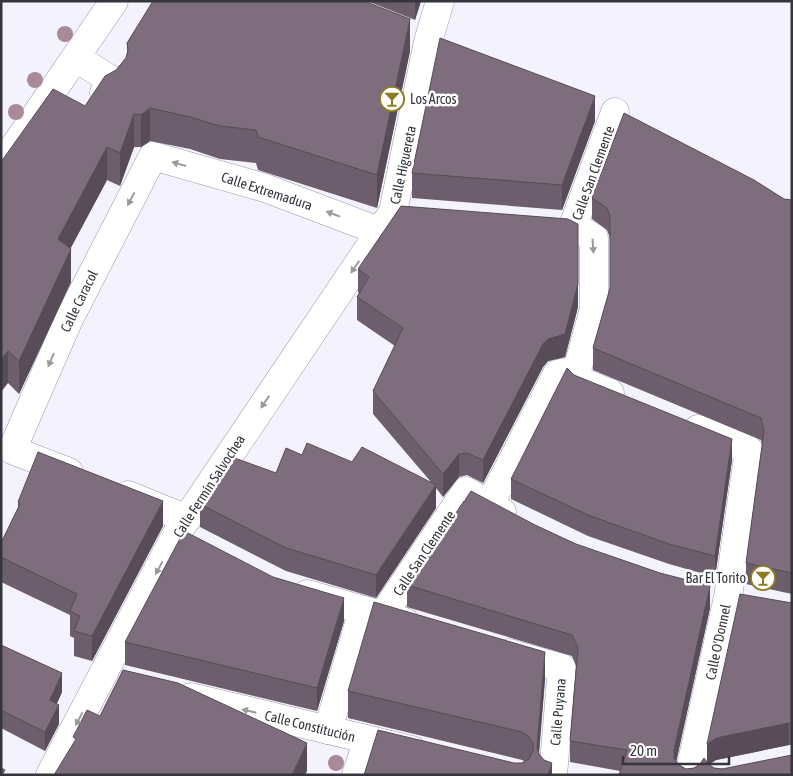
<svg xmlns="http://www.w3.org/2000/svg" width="793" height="776" font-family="'Asap Condensed',sans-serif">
<rect width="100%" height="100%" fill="#f4f2fc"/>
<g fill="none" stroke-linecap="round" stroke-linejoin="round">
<defs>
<g id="street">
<polyline points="76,58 113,81 104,93"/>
<polyline points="1,166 114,1"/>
<polyline points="610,393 580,381 577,370 594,309 594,238 573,226 615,112"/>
<polyline points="69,472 12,450 70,317 153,156 265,188 379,231"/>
<polyline points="128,495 187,519"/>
<polyline points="489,506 557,374 577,370"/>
<polyline points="307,594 405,622"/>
<polyline points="383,615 466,491 502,512"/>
<polyline points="509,653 562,668 553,775"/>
<polyline points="191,697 412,750"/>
<polyline points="328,730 363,610"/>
<polyline points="50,775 177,533 393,212 428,42 440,1"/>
<polyline points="356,775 368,740"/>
<polyline points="689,775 728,597 749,450 698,429"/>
</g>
</defs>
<!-- street casing -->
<use href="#street" stroke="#9c98ad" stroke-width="29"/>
<!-- street -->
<use href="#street" stroke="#fff" stroke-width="28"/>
</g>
<!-- trees -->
<g fill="#a88a98">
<circle cx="65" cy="34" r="8"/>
<circle cx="35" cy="80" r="8"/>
<circle cx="16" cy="112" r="8"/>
<circle cx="336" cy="763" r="8"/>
</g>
<!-- wall -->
<g fill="#6c5e6c">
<polygon points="367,1 421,1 415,20"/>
<polygon points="127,43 410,51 377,208 258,170 256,163 220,159 190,149 150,141 141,147 134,147 120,186 107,180 70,249 71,282 19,394 8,383 1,162 85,106 116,70 126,58 127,53"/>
<polygon points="595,121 562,210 412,198 412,173"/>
<polygon points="592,198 784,199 792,200 792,594 746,584 746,563 762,445 761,440 593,370 593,348 610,288 610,238 607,230 592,219"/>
<polygon points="358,269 578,307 565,357 548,361 543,367 483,483 467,475 459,477 443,497 436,488 436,508 376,598 286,571 200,527 200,504 276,473 302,455 352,462 431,482 373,414 373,391 395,346 357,320 357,297 359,293 358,292"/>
<polygon points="574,375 732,460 715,577 669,564 588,536 511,499 511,479"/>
<polygon points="465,500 535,525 710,608 676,761 679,765 686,769 694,768 707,763 792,603 792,745 789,745 716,760 708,765 714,768 792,775 620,771 570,762 570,741 576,666 572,656 407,607 407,585 465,501"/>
<polygon points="18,502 163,526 92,661 74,656 74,638 70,636 70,615 1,582 1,543 18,508"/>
<polygon points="344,621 317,711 125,665 125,642"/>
<polygon points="1,645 62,692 57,703 59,724 45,751 1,728"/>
<polygon points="545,679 539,754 552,775 514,763 522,763 524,761 522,760 348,718 348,691"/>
</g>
<!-- shaded-wall -->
<g fill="#584c58">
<polygon points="415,1 421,1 415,20"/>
<polygon points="410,19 410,51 377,208 377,175"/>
<polygon points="595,96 595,121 562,210 562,185"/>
<polygon points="150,108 150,141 141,147 141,115"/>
<polygon points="134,114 134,147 120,186 120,153"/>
<polygon points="107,147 107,180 58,272 58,239"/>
<polygon points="71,249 71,282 19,394 19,361"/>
<polygon points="578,284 578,307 565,357 548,361 543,367 483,483 483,460 543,344"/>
<polygon points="8,351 8,383 1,392 1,359"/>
<polygon points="732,439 732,460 715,577 715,556"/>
<polygon points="459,454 459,477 443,497 443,474"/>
<polygon points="436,485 436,508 376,598 376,575"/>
<polygon points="163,501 163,526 92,661 92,636"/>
<polygon points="710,586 710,608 674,772 674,750"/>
<polygon points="344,598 344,621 317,711 317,688"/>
<polygon points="545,652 545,679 537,774 537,747"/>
<polygon points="62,673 62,692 50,719 50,700"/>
<polygon points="59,705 59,724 45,751 45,732"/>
<polygon points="789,723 789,745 716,760 707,766 707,744 716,738"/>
<polygon points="307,743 307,771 305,775 292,775"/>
<polygon points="552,763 552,775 548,775"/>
</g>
<!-- building -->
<g fill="#7e6d7d" stroke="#584c58">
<polygon points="153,1 364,1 410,19 377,175 258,137 256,130 220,126 190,117 150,108 141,115 134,114 120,153 107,147 58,239 71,249 19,361 8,351 1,359 1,162 53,89 85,106 105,76 116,70 126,58 128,50 127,43"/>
<polygon points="440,38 595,96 562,185 412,173"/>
<polygon points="624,113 754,180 784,199 792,200 792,573 746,563 764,431 761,418 593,348 610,288 610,217 607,208 592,198"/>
<polygon points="401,206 568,219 578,224 578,284 565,334 548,339 543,344 483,460 467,453 459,454 443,474 373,391 403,328 357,297 369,277 358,269"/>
<polygon points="567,368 574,375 732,439 715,556 669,544 588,515 511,479"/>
<polygon points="307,443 352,462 362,447 436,485 376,575 286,548 200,504 232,457 276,473 286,448 302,455"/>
<polygon points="38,452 163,501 92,636 74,631 80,616 70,611 77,594 1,557 1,543 20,504 18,502"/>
<polygon points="471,491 535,525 576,544 660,573 710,586 674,750 674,759 679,765 686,769 694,768 700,764 704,758 708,764 714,768 722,769 792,755 792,775 619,775 627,750 570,741 578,648 572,635 407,585 464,501 466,502 465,500"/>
<polygon points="184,531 273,577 344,598 317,688 125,642"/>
<polygon points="740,594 792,603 792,723 789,723 716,738 707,744"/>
<polygon points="374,602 545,652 537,747 539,754 544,760 552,763 548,775 364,775 378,730 514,763 522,763 529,759 533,751 533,743 529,737 522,732 348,691"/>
<polygon points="1,645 62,673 50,700 59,705 45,732 1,710"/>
<polygon points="123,670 178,683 307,743 292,775 54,775 76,739 73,737 87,710 100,716"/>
<polygon points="1,768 5,770 2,775 1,775"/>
</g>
<!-- one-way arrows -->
<defs><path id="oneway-solid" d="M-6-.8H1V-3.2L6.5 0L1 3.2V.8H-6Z" transform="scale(1.25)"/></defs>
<g fill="#9a9a9e">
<use href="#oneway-solid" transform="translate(179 164) rotate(-164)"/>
<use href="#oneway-solid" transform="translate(131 199) rotate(118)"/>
<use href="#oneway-solid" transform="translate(333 214) rotate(-159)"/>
<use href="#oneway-solid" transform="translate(593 246) rotate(86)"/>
<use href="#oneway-solid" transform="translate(355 267) rotate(124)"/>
<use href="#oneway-solid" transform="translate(51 360) rotate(113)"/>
<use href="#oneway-solid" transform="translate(265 402) rotate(124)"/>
<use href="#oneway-solid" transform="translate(159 568) rotate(118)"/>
<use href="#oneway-solid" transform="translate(249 711) rotate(-167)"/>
<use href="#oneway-solid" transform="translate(79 719) rotate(118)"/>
</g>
<!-- icons -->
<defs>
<symbol id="bar-ring" viewBox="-11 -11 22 22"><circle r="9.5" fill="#fff" stroke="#8c7d23" stroke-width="1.5"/><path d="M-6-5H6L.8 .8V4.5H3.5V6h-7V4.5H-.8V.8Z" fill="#8c7d23"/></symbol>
</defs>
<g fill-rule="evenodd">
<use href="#bar-ring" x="378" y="85" width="28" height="28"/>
<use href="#bar-ring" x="749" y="564" width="28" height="28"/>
</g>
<g text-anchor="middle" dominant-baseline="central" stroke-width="5" stroke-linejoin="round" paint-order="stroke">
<!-- poi labels -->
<g font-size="14" fill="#36343d" stroke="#fff" text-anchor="start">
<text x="410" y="99">Los Arcos</text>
<text x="746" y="578" text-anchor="end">Bar El Torito</text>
</g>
<!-- street labels -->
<g font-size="14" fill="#36343d" stroke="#fff">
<text transform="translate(403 165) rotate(-78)">Calle Higuereta</text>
<text transform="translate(593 173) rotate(-70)">Calle San Clemente</text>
<text transform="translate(267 191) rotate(18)">Calle Extremadura</text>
<text transform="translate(79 301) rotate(-64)">Calle Caracol</text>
<text transform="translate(209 486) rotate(-57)">Calle Fermín Salvochea</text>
<text transform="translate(424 553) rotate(-56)">Calle San Clemente</text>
<text transform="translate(718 642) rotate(-78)">Calle O'Donnel</text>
<text transform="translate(558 712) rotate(-85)">Calle Puyana</text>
<text transform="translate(310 726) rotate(14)">Calle Constitución</text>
</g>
</g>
<!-- border -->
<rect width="793" height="776" fill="none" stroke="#36343d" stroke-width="5"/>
<!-- scale -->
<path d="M623 756v8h106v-8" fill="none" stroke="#36343d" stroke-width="2.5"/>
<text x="630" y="756" font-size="15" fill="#36343d" stroke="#ffffff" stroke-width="4" paint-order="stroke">20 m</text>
</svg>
